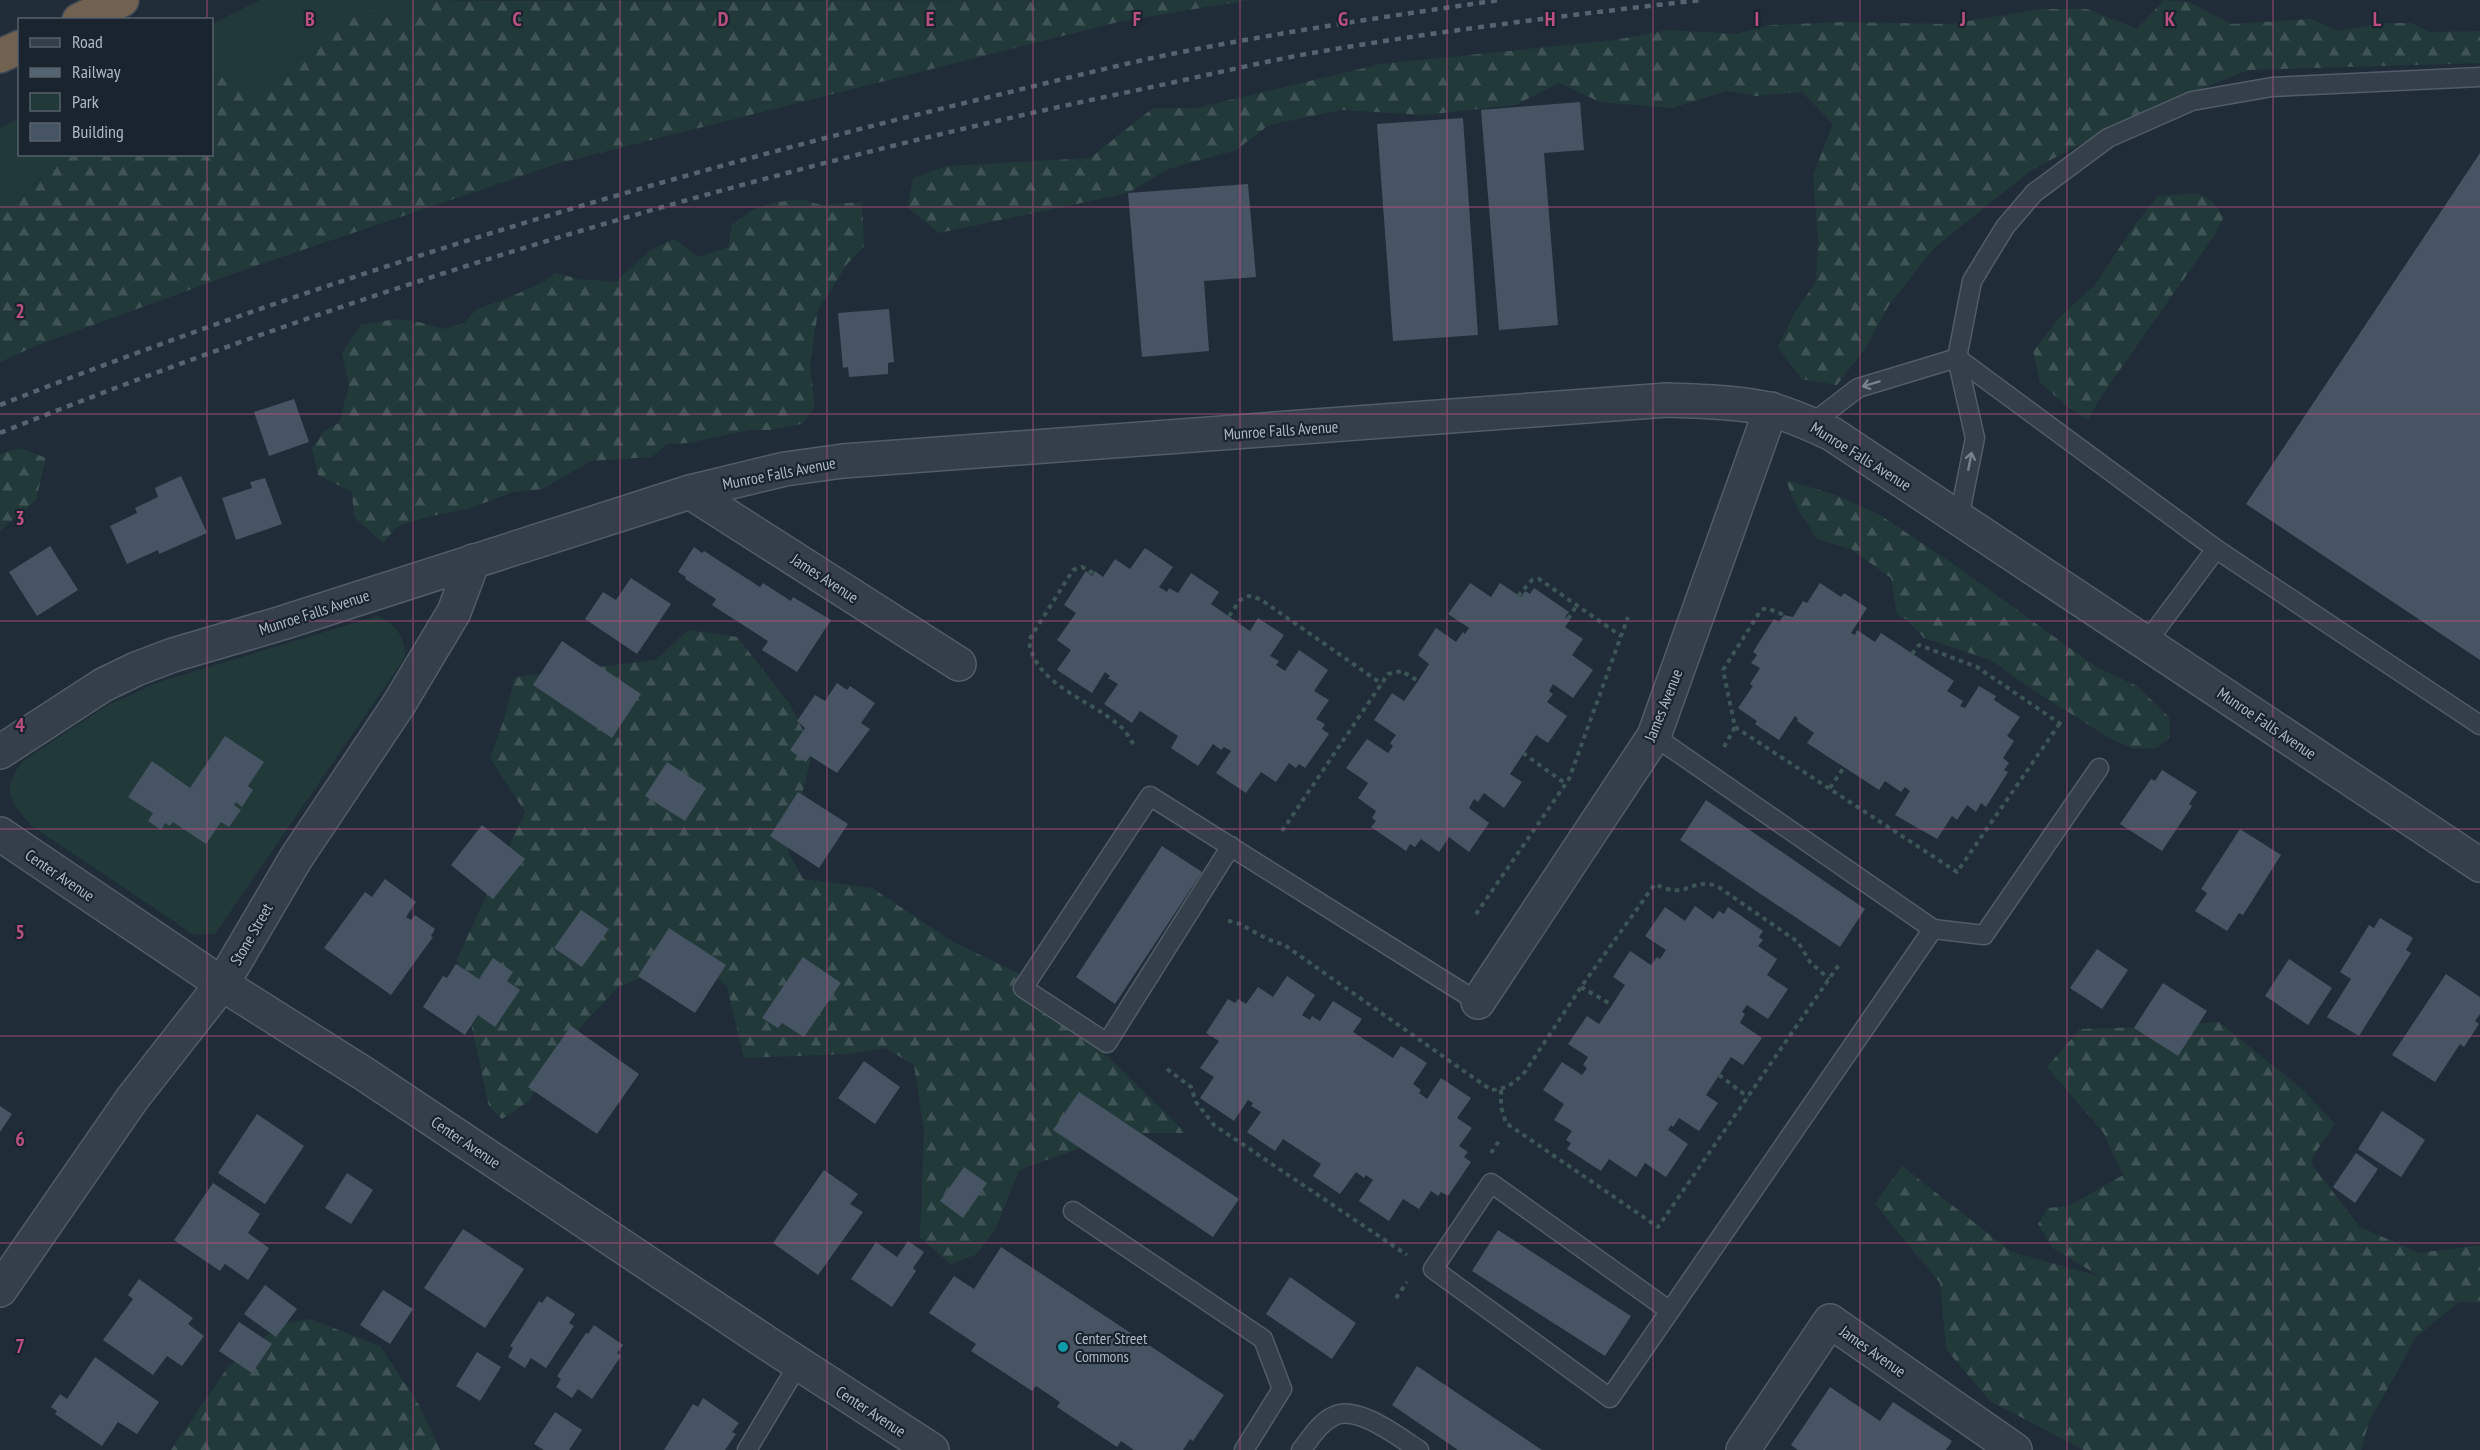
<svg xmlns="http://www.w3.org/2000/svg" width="2480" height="1450" font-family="'PT Sans Narrow',sans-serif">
<defs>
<pattern id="forest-firs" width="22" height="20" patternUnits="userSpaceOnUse" patternTransform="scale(1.5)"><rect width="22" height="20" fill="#22393a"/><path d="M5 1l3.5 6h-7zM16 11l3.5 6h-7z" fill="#405455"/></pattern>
</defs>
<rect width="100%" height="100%" fill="#202d39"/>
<!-- green -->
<g fill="#22393a">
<polygon points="260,0 426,0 412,11 393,21 371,10 306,44 289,74 251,90 212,72 212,24"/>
<polygon points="19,118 20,154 63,155 18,201 0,203 0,128"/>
<path d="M378 616C395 624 408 639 404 659L215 934 194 935 32 826C10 801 0 790 23 761L108 705 159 682Z"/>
</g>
<!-- forest -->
<g fill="url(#forest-firs)">
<polygon points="426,0 478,1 1249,0 1122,21 560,163 252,267 38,345 0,362 0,203 19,201 63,155 212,154 212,72 251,90 289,74 306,44 338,21 371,10 393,20 412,11"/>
<polygon points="2164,0 2189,2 2231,24 2312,19 2337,31 2384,23 2411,23 2430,32 2480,31 2480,63 2248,70 2181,97 2088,140 2030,171 1934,248 1889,305 1866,347 1837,385 1802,379 1778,347 1795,312 1816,282 1818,241 1813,175 1833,124 1802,92 1756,96 1726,91 1672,108 1600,102 1559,83 1515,105 1424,115 1342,110 1269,125 1236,150 1168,169 1128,193 939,233 908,208 913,178 947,166 1090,158 1153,108 1196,108 1381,64 1615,40 1668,30 1736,34 1771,25 1843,22 1950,24 2041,9 2087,9 2137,29"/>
<polygon points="2197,193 2211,200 2224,217 2214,236 2102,395 2088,420 2064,404 2040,382 2033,351 2061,316 2095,285 2133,227 2158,196"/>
<path d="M804 200 821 205 862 202 864 246 847 264 818 310 810 365 815 407 802 424 770 430H750L688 443 667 444 652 457 591 461 542 489 513 492 468 509 431 516 398 526 383 543 354 517 352 492 318 475 312 448 324 431 339 423 349 386 342 353 361 325 396 319 419 322 444 329 464 323 477 309 506 299 541 283 556 273 579 279 616 282 650 250 674 239 699 257 728 247 732 225C758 204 771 201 804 200Z"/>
<polygon points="20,448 46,458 36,500 0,531 0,454"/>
<polygon points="1786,480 1836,495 1880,515 1959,568 2096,667 2137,686 2169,717 2170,737 2157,748 2134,749 2111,739 2027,686 1991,660 1924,638 1907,620 1897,614 1891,578 1851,549 1817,539 1795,504"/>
<polygon points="688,630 737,637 789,703 813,750 788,851 803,879 872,888 950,940 1029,979 1186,1133 1105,1133 1088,1145 1019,1170 995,1230 975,1255 950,1264 920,1237 924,1131 914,1065 885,1048 850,1054 744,1058 727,987 696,955 618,987 584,1023 542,1079 528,1102 502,1119 489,1106 457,959 525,812 490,758 504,719 515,677 656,660"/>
<polygon points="2219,1022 2302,1089 2335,1124 2313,1156 2312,1165 2360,1227 2419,1253 2480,1245 2480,1303 2459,1302 2416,1337 2369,1422 2361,1450 2084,1450 1990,1401 1946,1349 1940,1283 1875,1204 1902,1166 2012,1252 2099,1276 2053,1248 2038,1224 2048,1208 2069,1206 2123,1175 2103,1132 2047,1067 2080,1029 2149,1027"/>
<polygon points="310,1319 380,1346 419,1405 440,1450 171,1450 228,1367 281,1324"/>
</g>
<!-- building -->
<g fill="#465463">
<polygon points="1580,102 1584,150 1544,153 1558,325 1499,330 1481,110"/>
<polygon points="1463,118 1478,335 1393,341 1377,124"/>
<polygon points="2480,153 2480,660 2246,504"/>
<polygon points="1248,184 1256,277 1204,281 1209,351 1142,357 1128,193"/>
<polygon points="889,309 894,362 888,363 888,374 849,377 848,367 843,368 838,313"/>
<polygon points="294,399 309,442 269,456 254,412"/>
<polygon points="181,476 207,533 159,554 158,550 127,564 110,526 137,513 135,508 158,497 155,488"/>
<polygon points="265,478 282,524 236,540 222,498 252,488 250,482"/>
<polygon points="50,546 78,590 37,616 9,572"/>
<polygon points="694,547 702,553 704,551 760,587 763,583 791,601 793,597 831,620 797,672 762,650 768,641 712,605 716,599 685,579 686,577 678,572"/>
<polygon points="1145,548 1173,567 1159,587 1167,592 1169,588 1178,593 1191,573 1219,592 1211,604 1250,631 1258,618 1284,635 1270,656 1279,661 1276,665 1285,671 1299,650 1328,670 1314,691 1329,700 1316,719 1325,724 1322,729 1329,734 1305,768 1299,764 1296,768 1289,763 1276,782 1261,772 1246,793 1216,773 1231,751 1224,747 1221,750 1213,744 1198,766 1171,748 1178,736 1140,711 1132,723 1104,704 1118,684 1108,678 1110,676 1105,672 1092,693 1057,670 1071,650 1057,640 1076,613 1064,605 1086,571 1092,576 1095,571 1103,577 1115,559 1130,569"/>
<polygon points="631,578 671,604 637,654 585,619 603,592 616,600"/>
<polygon points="1470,583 1491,597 1500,583 1521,597 1525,591 1530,594 1534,588 1569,612 1565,617 1570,620 1565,627 1583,639 1572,655 1593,670 1573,698 1553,684 1549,691 1553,694 1547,702 1567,716 1548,743 1536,735 1510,774 1522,782 1504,808 1484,793 1478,802 1474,799 1469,808 1489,823 1469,852 1449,837 1439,852 1421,839 1415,847 1410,844 1406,851 1371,827 1376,821 1372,818 1376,811 1358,798 1368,783 1346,768 1367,739 1388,753 1393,746 1390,743 1396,735 1374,720 1392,693 1404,701 1418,681 1429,664 1418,655 1436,628 1456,642 1463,632 1465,634 1469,628 1448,614"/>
<polygon points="1820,583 1841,597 1844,593 1867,608 1851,633 1855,635 1857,630 1875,642 1881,633 1954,681 1947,691 1963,701 1960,706 1965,708 1979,686 1996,696 1994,700 2020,717 2007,736 2014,741 2003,758 2009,763 2004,770 2008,772 1986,807 1981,803 1976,812 1967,805 1957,820 1952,816 1937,839 1895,815 1910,791 1905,787 1901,792 1885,781 1879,790 1807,743 1814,733 1797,721 1798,719 1795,716 1779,740 1755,724 1757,721 1738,708 1753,686 1750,684 1760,668 1751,663 1757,655 1753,652 1774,619 1779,622 1784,615 1793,617 1803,601 1807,603"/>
<polygon points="562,641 641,694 612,738 533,685"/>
<polygon points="837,683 847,690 850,686 875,703 861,723 870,729 837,773 810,756 806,762 790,750 805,728 797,721 815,695 825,701"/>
<polygon points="225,736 264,762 248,786 253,790 242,807 236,802 234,805 241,810 229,827 221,822 206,844 173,822 170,826 165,823 161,830 148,821 153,813 128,797 152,761 190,788"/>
<polygon points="667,762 706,788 685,821 645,796"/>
<polygon points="2162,770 2197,792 2189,804 2192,806 2162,851 2120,824 2151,779 2155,781"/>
<polygon points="798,792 848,824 819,868 770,836"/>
<polygon points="1706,800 1865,909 1840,947 1680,840"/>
<polygon points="482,825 525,859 493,899 451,865"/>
<polygon points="2240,829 2281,855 2243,915 2239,913 2227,931 2195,911 2207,893 2201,889"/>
<polygon points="1162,846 1202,872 1115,1004 1076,977"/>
<polygon points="385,879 416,902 406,917 411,920 415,915 435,929 431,936 433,937 391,995 324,948 365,892 372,897"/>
<polygon points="1695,906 1713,919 1719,911 1724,914 1728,907 1763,931 1759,937 1763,940 1758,946 1777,959 1767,975 1788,989 1768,1019 1747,1005 1742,1012 1745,1014 1740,1023 1762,1038 1743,1065 1731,1057 1706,1095 1718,1103 1699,1131 1679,1118 1673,1127 1671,1125 1668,1130 1688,1144 1666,1177 1645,1163 1636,1177 1609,1159 1601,1171 1567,1149 1571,1143 1566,1140 1572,1131 1554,1120 1564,1104 1543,1090 1562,1062 1582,1075 1587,1068 1583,1065 1588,1057 1568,1044 1587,1016 1599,1024 1612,1005 1625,985 1613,977 1630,951 1651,965 1657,957 1660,959 1666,950 1645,936 1665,907 1685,921"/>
<polygon points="581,910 609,929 582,967 554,948"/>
<polygon points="2380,918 2413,938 2406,950 2411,953 2359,1036 2327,1017 2351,979 2340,972 2369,925 2374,928"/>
<polygon points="669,928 726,965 695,1013 638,976"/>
<polygon points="2097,949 2128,970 2102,1009 2070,988"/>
<polygon points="803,957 841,983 804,1037 782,1023 778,1028 762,1018"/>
<polygon points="493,958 513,972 507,981 520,990 495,1027 478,1015 465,1035 423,1007 443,976 447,978 456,964 479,979"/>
<polygon points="2289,959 2332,988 2308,1025 2265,996"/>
<polygon points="2446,974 2480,997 2480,1014 2475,1021 2479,1024 2464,1047 2460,1044 2435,1082 2392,1055"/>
<polygon points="1287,976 1315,995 1302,1015 1310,1020 1312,1016 1320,1021 1333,1001 1362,1019 1353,1032 1393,1058 1401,1046 1427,1063 1413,1084 1421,1090 1419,1093 1427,1099 1441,1078 1471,1098 1457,1118 1472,1128 1459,1146 1468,1152 1464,1157 1471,1162 1448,1196 1441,1192 1438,1196 1431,1191 1419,1209 1403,1199 1389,1221 1359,1201 1373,1180 1366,1175 1364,1178 1356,1172 1340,1194 1313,1176 1321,1164 1283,1139 1275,1151 1247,1132 1261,1112 1251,1106 1253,1103 1248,1100 1234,1121 1200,1098 1214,1077 1200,1068 1219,1041 1206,1033 1228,999 1235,1003 1238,999 1246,1004 1258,987 1273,997"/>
<polygon points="2163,983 2207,1011 2178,1056 2134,1028"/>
<polygon points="571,1026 639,1074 597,1134 528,1087"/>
<polygon points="864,1061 900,1087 875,1124 838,1098"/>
<polygon points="1079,1092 1239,1199 1213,1237 1053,1130"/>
<polygon points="0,1106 12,1114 0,1132"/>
<polygon points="2382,1111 2425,1140 2401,1177 2358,1149"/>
<polygon points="257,1114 304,1146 265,1204 218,1173"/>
<polygon points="2356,1153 2378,1169 2355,1203 2333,1187"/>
<polygon points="964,1167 987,1183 963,1218 940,1201"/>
<polygon points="824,1170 858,1194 850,1204 863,1212 818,1275 773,1243"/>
<polygon points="347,1173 373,1190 351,1224 325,1208"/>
<polygon points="213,1183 260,1214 248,1233 269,1248 248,1280 225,1264 220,1271 174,1240"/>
<polygon points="463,1229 524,1269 485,1328 424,1288"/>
<polygon points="1498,1230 1631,1316 1605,1356 1472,1271"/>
<polygon points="908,1241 924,1252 913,1268 916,1271 892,1307 851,1279 876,1242 897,1257"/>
<polygon points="1001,1247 1224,1395 1193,1441 1190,1439 1183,1450 1134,1450 1121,1441 1117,1447 1057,1407 1060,1402 1036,1386 1032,1391 971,1351 976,1344 929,1313 954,1276 974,1289"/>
<polygon points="1290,1277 1356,1323 1332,1359 1266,1314"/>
<polygon points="139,1279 193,1318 188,1324 204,1336 182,1366 167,1356 153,1375 103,1340 133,1299 128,1295"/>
<polygon points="265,1285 297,1309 276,1337 244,1314"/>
<polygon points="383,1290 413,1309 390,1344 360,1325"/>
<polygon points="547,1296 575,1314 569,1323 574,1326 546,1368 531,1358 525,1368 508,1357 513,1348 510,1346 539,1301 542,1303"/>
<polygon points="239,1322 272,1344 252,1373 219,1351"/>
<polygon points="594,1325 623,1345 617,1353 621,1356 592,1399 578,1389 572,1398 556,1387 561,1379 557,1376 586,1333 588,1334"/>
<polygon points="477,1352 501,1367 480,1401 456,1386"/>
<polygon points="95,1357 159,1402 137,1434 118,1422 102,1446 55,1414 57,1411 51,1407 60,1394 67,1399"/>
<polygon points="1417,1366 1542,1450 1458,1450 1392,1405"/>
<polygon points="1830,1387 1880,1421 1893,1402 1952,1441 1946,1450 1798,1450 1791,1445"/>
<polygon points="703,1398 739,1423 732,1432 736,1434 725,1450 664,1450 693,1404 698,1407"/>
<polygon points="555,1412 582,1430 569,1450 544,1450 534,1444"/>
</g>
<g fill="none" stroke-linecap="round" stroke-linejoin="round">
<defs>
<g id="service">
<polyline points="2480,77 2272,87 2192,101 2108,138 2034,193 2005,227 1972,281 1957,358 2216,549 2480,725"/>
<polyline points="1811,424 1858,388 1957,358 1975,438 1959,518"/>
<polyline points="2146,643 2216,549"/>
<polyline points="1654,736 1933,929 1610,1398 1433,1269 1491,1183 1670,1311"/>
<polyline points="1231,846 1107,1043 1023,988 1150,796 1478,1002"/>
<polyline points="1933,929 1984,935 2099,768"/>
<polyline points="1073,1211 1263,1339 1282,1389 1244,1450"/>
<polyline points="747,1450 799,1363"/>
<path d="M1301 1450C1311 1438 1319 1423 1334 1416 1357 1404 1400 1438 1419 1450"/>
</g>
<g id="minor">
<polyline points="690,492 959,664"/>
<polyline points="0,834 222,984 366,1075 770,1345 932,1450"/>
<polyline points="1478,1002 1654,736 1771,409"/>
<polyline points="0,1290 132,1099 222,984 296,858 399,704 454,612 473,561"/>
<polyline points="1743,1450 1830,1321 2015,1450"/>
</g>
<path id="tertiary" d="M0 752 103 685 136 669 173 655 282 623 690 492 785 469 843 461 1667 400C1698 401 1742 402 1772 410 1793 416 1813 425 1832 434L2480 865"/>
<g id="motorway">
<polyline points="79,20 122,0"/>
<polyline points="0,56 20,47"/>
</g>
</defs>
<!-- service casing -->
<use href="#service" stroke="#515c67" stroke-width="21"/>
<!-- minor casing -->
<use href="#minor" stroke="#515c67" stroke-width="36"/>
<!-- tertiary casing -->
<use href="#tertiary" stroke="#515c67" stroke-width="36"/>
<!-- motorway casing -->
<use href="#motorway" stroke="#3e4954" stroke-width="36"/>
<!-- path -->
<g stroke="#3d5555" stroke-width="4" stroke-dasharray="4.5 4.5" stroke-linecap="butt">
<path d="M1093 573 1082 567 1073 570 1029 640C1033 684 1091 700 1120 726 1126 731 1130 739 1134 745"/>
<polyline points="1518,596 1532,580 1539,579 1621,636"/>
<polyline points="1229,616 1240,600 1249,596 1260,599 1382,684"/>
<polyline points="1568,619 1577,605"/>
<polyline points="1912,654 1919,645 1977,667 2065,727"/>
<polyline points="1735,727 1957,872 2060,723"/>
<polyline points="1724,747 1735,727 1723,670 1761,610 1767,608 1784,615"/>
<polyline points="1523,753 1566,784"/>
<polyline points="1830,788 1844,767"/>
<polyline points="1282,831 1388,674 1402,671 1418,681"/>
<polyline points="1476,914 1569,779 1628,617"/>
<path d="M1228 921C1244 922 1261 940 1283 944L1491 1090C1507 1089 1514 1083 1525 1072L1581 987 1655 884C1689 901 1688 877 1717 886L1798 942 1810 962 1829 979"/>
<polyline points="1581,987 1612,1005"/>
<polyline points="1167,1069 1191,1087 1196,1102 1214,1125 1407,1255"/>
<polyline points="1719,1075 1748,1097"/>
<polyline points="1501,1090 1501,1107 1506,1123 1658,1227 1840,963"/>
<polyline points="1491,1153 1499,1141"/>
<polyline points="1396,1298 1407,1282"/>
</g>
<!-- service -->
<use href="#service" stroke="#343f4a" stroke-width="18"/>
<!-- minor -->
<use href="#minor" stroke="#343f4a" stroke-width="33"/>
<!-- tertiary -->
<use href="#tertiary" stroke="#343f4a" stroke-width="33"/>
<!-- motorway -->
<use href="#motorway" stroke="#706151" stroke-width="33"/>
<!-- rail -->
<g stroke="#566371" stroke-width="4.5" stroke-dasharray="6 6" stroke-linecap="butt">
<path d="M0 405C318 280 645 180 977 100 1035 86 1094 71 1152 58 1267 34 1383 17 1499 0"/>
<path d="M0 433C367 286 747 172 1133 91 1191 79 1248 65 1306 54 1437 31 1569 15 1701 0"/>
</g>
</g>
<!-- one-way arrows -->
<defs><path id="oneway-shaft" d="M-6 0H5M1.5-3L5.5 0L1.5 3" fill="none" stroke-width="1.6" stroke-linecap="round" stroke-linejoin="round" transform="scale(1.5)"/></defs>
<g stroke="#77828e">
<use href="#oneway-shaft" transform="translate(1871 384) rotate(163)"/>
<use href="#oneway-shaft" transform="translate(1970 461) rotate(-79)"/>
</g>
<!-- grid -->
<path fill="none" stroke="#bb5080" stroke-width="1.5" stroke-opacity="0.55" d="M207 0V20M413 0V1450M620 0V1450M827 0V1450M1033 0V1450M1240 0V1450M1447 0V1450M1653 0V1450M1860 0V1450M2067 0V1450M2273 0V1450M207 154V1450M0 207H2480M0 414H2480M0 621H2480M0 829H2480M0 1036H2480M0 1243H2480"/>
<!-- markers -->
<circle fill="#0f9aa8" stroke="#19242e" stroke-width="2" cx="1063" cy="1347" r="6"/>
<g text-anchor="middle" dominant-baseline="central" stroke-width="4.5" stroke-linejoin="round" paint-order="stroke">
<!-- street labels -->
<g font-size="16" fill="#aeb9c6" stroke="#19242e">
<text transform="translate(1281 430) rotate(-4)">Munroe Falls Avenue</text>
<text transform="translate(1861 456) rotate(32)">Munroe Falls Avenue</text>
<text transform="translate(779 473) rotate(-11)">Munroe Falls Avenue</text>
<text transform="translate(825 578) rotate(33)">James Avenue</text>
<text transform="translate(314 612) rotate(-18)">Munroe Falls Avenue</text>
<text transform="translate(1663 705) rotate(-68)">James Avenue</text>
<text transform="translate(2267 723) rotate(34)">Munroe Falls Avenue</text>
<text transform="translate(60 875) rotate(34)">Center Avenue</text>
<text transform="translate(251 934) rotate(-60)">Stone Street</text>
<text transform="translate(466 1142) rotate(34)">Center Avenue</text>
<text transform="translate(1873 1351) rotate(35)">James Avenue</text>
<text transform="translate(871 1411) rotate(33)">Center Avenue</text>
</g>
<!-- poi labels -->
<g font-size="16" fill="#aeb9c6" stroke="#19242e" text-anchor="start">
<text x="1075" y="1338">Center Street<tspan x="1075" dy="18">Commons</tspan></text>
</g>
</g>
<g font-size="20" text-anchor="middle" font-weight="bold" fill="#bb5080" stroke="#19242e" stroke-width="4.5" stroke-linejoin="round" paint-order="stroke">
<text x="310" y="26">B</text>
<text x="517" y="26">C</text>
<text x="723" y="26">D</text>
<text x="930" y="26">E</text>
<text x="1137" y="26">F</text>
<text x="1343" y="26">G</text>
<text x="1550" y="26">H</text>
<text x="1757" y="26">I</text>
<text x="1963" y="26">J</text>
<text x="2170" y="26">K</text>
<text x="2377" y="26">L</text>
<text x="20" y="318">2</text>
<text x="20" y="525">3</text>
<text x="20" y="732">4</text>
<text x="20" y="939">5</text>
<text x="20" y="1146">6</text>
<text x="20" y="1353">7</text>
</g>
<!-- legend -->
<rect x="18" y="18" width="195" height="138" fill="#19242e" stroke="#55606b" stroke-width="1.5"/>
<rect x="30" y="38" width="30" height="9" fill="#343f4a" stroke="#55606b" stroke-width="1.5"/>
<text x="72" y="48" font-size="18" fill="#aeb9c6">Road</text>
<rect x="30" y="68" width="30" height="9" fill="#566371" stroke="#55606b" stroke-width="1.5"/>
<text x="72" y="78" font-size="18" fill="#aeb9c6">Railway</text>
<rect x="30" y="93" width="30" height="18" fill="#22393a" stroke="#55606b" stroke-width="1.5"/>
<text x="72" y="108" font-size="18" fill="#aeb9c6">Park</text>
<rect x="30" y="123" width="30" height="18" fill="#465463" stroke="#55606b" stroke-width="1.5"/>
<text x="72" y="138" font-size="18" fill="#aeb9c6">Building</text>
</svg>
